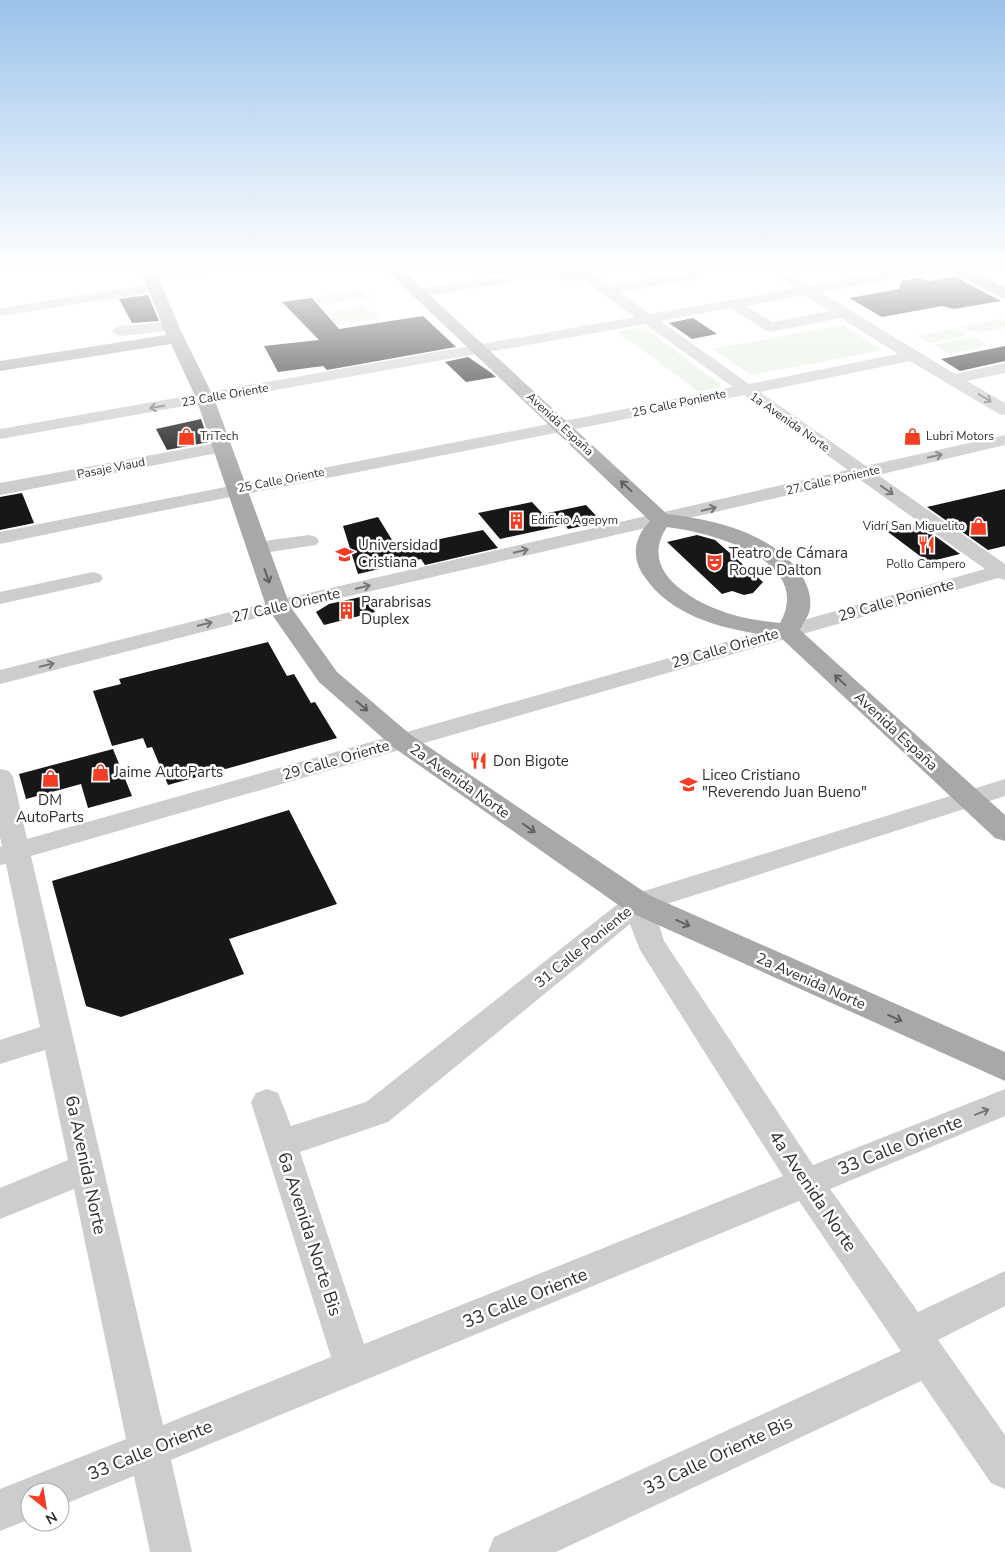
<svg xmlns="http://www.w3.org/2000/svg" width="1005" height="1552" font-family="'Nunito Sans',sans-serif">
<rect width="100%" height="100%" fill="#fff"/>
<!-- green -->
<g fill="#e3eedd">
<polygon points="362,289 370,297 319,305 312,298"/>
<polygon points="363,306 368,311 338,317 375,311 381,318 336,325 325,313"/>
<path d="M1000 319 1005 321V327C989 331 976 335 961 327Z"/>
<polygon points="842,325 883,350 751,375 713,349"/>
<polygon points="638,328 646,329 720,384 720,387 699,392 618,332"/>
<polygon points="956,328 964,333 964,336 930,343 917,336"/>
<polygon points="968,338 977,339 988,345 949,354 933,345"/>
</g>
<!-- building -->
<g fill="#171717">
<polygon points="955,277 1001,301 954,309 942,306 882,317 849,298 899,289 902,281 917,278 929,281"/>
<polygon points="148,295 159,321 132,323 119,299"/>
<polygon points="312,298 339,329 423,316 456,347 327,370 323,366 278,372 264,346 319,340 282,302"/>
<polygon points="693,318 717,334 692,339 669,323"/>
<polygon points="1005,346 1005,361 960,371 941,359"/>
<polygon points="468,357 490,372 496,377 466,382 445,362"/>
<polygon points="201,419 209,442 167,450 156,429"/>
<polygon points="1005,489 1005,546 988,550 927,507"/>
<polygon points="22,493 34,523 0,530 0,497"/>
<polygon points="532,502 543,514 586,505 602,522 568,529 565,525 500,539 478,513"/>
<polygon points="378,517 397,548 483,530 498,548 425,565 421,559 358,574 343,526"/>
<polygon points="921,526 960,554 928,562 884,529"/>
<polygon points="697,535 715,540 763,582 753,593 744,595 732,591 722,594 667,542"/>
<polygon points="365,596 375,612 324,625 316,612 329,604"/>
<polygon points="268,642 287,676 294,674 311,703 315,702 337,738 168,785 152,747 147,748 143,738 112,746 93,691 121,684 119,679"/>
<polygon points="113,749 132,796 88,808 81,784 26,799 19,774"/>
<polygon points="289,810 337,904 229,939 244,974 121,1017 86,1006 52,881"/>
</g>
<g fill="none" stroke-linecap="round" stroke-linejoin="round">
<!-- minor -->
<g fill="#cdcdcd" fill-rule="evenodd">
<polygon points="169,268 210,268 203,272 151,279 144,275 146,272"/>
<path d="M471 268H530L573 272 569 268H586L610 285 697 271 702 272 704 275 702 278 697 279 619 292 650 314 794 289 778 277 785 273 809 286 907 268H940L933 272 820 292 955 374 1005 363V373L967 381 1005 403V415L999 414 910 361 760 392 866 466 1005 435V445L878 475 1005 564V580L998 578 31 856 163 1425 331 1357 251 1102 256 1093 267 1089 278 1093 291 1126 366 1102 628 896 1005 779V796L654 908 664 941 813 1165 1005 1089V1116L830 1189 918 1312 1005 1271V1306L938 1340 1005 1435V1489L991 1483 921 1381 556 1552H488L494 1537 901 1351 799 1201 171 1460 192 1552H150L134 1476 60 1506V1492H30V1519L0 1531V1489L126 1439 74 1189 0 1219V1188L68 1160 45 1050 0 1064V1040L40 1027 6 864 0 865V847L2 846 0 837V769L9 771 13 777 27 839 985 569 859 479 280 612 0 684V670L278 600 848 470 744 395C496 446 247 492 0 544V532C244 482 489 437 733 387L645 324 0 439V429L635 317 586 282 478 272ZM804 295 830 311 772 322 746 306ZM731 308 765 330 770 332 841 318 898 354 749 384 660 321ZM630 924 640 950 783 1176 364 1344 300 1152 388 1122Z"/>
<polygon points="504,277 509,278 511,281 509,284 478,287 418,298 413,297 411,294 413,291 418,290 478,279"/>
<polygon points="156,284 161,285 163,288 161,291 0,316 0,308"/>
<polygon points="171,322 176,324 179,327 176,330 120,336 115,334 112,331 115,328 120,326"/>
<polygon points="222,442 228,443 231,447 228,451 0,495 0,483"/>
<polygon points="309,535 316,537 319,541 316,545 257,554 250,552 247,548 250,544 257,542"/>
<polygon points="93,572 100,574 103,578 100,582 0,604 0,592"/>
</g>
<!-- major -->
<g fill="#a8a8a8" fill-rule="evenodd">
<polygon points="140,268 155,268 179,327 214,398 290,606 337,672 411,735 649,895 1005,1052 1005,1081 627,911 393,747 319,682 266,606 196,398 171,344 0,371 0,361 166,335"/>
<path d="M384 268H400L667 514C715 520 770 532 800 573 808 585 813 599 809 613 807 618 802 624 800 630L1005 815V841L995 838 780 637C732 631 673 620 644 576 636 565 633 550 639 537 641 531 646 526 650 521ZM667 527C710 532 815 560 780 623 763 621 746 619 730 614 693 602 637 572 667 527Z"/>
<polygon points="947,268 967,268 1005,288 1005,299 949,271"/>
</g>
</g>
<!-- one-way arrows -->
<defs><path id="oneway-shaft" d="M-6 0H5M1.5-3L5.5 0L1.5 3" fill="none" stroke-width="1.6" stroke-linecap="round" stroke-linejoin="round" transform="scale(1.25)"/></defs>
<g stroke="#777">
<use href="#oneway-shaft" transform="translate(985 398) rotate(31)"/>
<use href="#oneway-shaft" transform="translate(157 407) rotate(170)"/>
<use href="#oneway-shaft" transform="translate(935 456) rotate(-13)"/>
<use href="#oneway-shaft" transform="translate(887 490) rotate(35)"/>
<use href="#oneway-shaft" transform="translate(709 509) rotate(-13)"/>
<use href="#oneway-shaft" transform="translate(521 551) rotate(-13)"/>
<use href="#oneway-shaft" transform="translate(363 587) rotate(-13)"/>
<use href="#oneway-shaft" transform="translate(205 624) rotate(-14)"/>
<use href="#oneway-shaft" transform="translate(47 665) rotate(-14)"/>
<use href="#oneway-shaft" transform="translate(982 1112) rotate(-22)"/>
</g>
<g stroke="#606060">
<use href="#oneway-shaft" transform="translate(626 486) rotate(-137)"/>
<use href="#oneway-shaft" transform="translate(267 576) rotate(70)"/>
<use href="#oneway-shaft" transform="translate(840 680) rotate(-137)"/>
<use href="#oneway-shaft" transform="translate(362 706) rotate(41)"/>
<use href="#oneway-shaft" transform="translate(529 828) rotate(35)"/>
<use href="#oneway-shaft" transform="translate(683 923) rotate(24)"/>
<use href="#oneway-shaft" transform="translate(895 1018) rotate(24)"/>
</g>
<!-- sky -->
<linearGradient id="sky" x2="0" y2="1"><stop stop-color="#9bc3eb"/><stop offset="0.55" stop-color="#fff"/><stop offset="1" stop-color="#fff" stop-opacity="0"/></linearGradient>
<rect width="1005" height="486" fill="url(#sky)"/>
<!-- icons -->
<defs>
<symbol id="shop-bare" viewBox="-9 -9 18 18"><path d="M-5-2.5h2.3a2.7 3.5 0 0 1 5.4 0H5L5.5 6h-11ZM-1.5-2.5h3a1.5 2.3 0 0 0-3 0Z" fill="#f43d25" stroke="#fff" stroke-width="2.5" paint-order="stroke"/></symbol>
<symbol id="building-bare" viewBox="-9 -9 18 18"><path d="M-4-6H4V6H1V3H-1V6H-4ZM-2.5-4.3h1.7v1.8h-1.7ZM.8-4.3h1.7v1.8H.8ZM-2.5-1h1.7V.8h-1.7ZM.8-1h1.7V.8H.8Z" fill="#f43d25" stroke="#fff" stroke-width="2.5" paint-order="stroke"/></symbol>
<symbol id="restaurant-bare" viewBox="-9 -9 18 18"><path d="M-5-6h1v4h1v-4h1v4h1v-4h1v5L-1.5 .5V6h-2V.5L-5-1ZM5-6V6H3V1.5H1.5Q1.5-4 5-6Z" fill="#f43d25" stroke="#fff" stroke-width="2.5" paint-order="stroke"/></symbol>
<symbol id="university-bare" viewBox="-9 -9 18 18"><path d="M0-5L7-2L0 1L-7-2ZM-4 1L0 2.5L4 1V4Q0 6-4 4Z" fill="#f43d25" stroke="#fff" stroke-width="2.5" paint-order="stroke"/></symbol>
<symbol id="theatre-bare" viewBox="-9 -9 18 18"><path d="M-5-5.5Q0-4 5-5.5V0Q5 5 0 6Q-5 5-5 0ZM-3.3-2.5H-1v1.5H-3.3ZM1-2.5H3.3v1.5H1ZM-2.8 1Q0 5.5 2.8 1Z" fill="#f43d25" stroke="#fff" stroke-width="2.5" paint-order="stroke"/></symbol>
<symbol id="school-bare" viewBox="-9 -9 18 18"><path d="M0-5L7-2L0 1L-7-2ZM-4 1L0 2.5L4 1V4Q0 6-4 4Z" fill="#f43d25" stroke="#fff" stroke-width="2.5" paint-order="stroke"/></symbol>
</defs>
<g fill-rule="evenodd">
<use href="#shop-bare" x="174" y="424" width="25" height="25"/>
<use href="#shop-bare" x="900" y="424" width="25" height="25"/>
<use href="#building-bare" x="504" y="508" width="25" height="25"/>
<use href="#shop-bare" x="966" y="514" width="25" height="25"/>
<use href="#restaurant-bare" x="914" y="532" width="25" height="25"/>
<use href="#university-bare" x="332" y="542" width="25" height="25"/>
<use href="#theatre-bare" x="702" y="550" width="25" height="25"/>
<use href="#building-bare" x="334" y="598" width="25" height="25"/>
<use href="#restaurant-bare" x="466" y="748" width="25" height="25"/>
<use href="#shop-bare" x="88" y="760" width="25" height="25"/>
<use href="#shop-bare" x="38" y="766" width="25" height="25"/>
<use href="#school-bare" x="676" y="772" width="25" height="25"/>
</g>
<g text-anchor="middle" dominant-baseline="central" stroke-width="5" stroke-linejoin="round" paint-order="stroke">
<!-- far-street labels -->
<g font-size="12" fill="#303030" stroke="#fff">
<text transform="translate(225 395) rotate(-10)">23 Calle Oriente</text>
<text transform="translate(679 403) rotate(-12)">25 Calle Poniente</text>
<text transform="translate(790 422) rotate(35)">1a Avenida Norte</text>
<text transform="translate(560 424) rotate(43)">Avenida España</text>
<text transform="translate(111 468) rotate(-11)">Pasaje Viaud</text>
<text transform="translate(281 480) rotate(-11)">25 Calle Oriente</text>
<text transform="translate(833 480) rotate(-13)">27 Calle Poniente</text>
</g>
<!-- far-poi labels -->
<g font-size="12" fill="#303030" stroke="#fff" text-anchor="start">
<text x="200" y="436">TriTech</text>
<text x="926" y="436">Lubri Motors</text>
<text x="531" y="520">Edificio Agepym</text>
<text x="965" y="526" text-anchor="end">Vidrí San Miguelito</text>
<text x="926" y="564" text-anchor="middle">Pollo Campero</text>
</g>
<!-- poi labels -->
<g font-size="15" fill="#303030" stroke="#fff" text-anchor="start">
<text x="358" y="545">Universidad<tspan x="358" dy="17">Cristiana</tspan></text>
<text x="729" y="553">Teatro de Cámara<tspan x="729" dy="17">Roque Dalton</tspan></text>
<text x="361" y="602">Parabrisas<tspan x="361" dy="17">Duplex</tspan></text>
<text x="493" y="761">Don Bigote</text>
<text x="114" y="772">Jaime AutoParts</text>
<text x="702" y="775">Liceo Cristiano<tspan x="702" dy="17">"Reverendo Juan Bueno"</tspan></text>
<text x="50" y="800" text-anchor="middle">DM<tspan x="50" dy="17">AutoParts</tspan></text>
</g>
<!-- street labels -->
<g font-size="15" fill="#303030" stroke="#fff">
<text transform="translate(896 600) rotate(-16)">29 Calle Poniente</text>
<text transform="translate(286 605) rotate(-13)">27 Calle Oriente</text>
<text transform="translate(725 648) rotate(-16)">29 Calle Oriente</text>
<text transform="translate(896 731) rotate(43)">Avenida España</text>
<text transform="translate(336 760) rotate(-16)">29 Calle Oriente</text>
<text transform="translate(460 781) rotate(35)">2a Avenida Norte</text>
<text transform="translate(583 947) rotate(-39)">31 Calle Poniente</text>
<text transform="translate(811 981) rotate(24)">2a Avenida Norte</text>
</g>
<!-- near-street labels -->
<g font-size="18" fill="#303030" stroke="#fff">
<text transform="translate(900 1145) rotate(-22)">33 Calle Oriente</text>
<text transform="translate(86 1165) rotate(78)">6a Avenida Norte</text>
<text transform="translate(813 1191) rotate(56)">4a Avenida Norte</text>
<text transform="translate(310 1234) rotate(72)">6a Avenida Norte Bis</text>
<text transform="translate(525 1298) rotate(-22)">33 Calle Oriente</text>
<text transform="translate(150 1450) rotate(-22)">33 Calle Oriente</text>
<text transform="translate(718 1455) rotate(-25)">33 Calle Oriente Bis</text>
</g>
</g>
<!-- north arrow -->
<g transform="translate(45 1507) rotate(150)"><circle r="24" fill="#ffffff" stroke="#acacac"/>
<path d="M0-4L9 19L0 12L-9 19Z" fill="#f43d25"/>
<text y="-8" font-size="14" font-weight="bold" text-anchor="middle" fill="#303030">N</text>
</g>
</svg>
